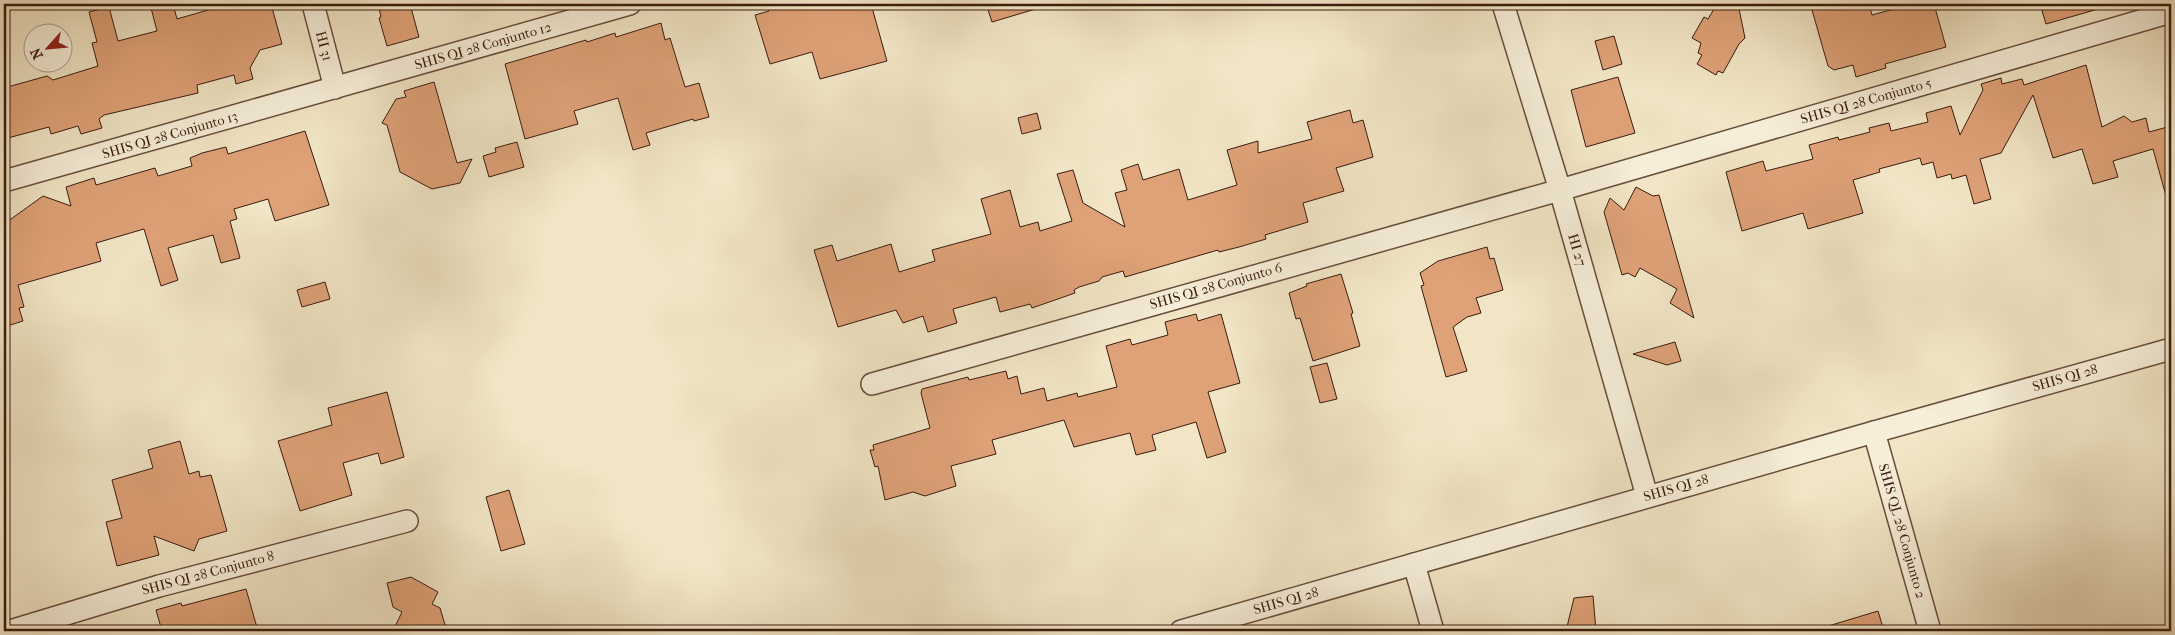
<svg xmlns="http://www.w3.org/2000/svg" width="2175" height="635" font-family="'IM FELL French Canon',serif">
<rect width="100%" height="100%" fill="#f1e5c5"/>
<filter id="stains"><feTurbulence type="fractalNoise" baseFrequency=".004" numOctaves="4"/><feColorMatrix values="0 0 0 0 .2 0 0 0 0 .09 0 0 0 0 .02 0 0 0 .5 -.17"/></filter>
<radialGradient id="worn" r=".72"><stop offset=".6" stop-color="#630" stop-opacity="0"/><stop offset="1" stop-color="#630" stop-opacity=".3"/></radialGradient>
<!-- building -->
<g fill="#dea178" stroke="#3a1c0e">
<polygon points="150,4 173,4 177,19 215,8 214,4 271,4 282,44 260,50 250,68 253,79 236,84 234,75 197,85 198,93 104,115 99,119 102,128 81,134 78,126 51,134 49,127 4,139 4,88 47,76 53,80 98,66 92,43 97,42 89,12 109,7 118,41 157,31"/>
<polygon points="378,4 410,4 419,37 387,46 379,18 381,17"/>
<polygon points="767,4 871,4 887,61 820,79 812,52 770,64 755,15 769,11"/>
<polygon points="986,4 1039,4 1039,8 992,22"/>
<polygon points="1717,4 1738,4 1745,38 1739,44 1723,73 1718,71 1716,75 1697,64 1702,55 1698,53 1701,43 1692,38 1704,17 1708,19"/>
<polygon points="1835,4 1869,4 1872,15 1912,4 1934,4 1946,47 1885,64 1886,68 1856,77 1853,65 1834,70 1828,66 1812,10"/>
<polygon points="2040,4 2097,4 2098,9 2046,24"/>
<polygon points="661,23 665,40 670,38 685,87 699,83 709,117 694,121 693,119 646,133 650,145 633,150 618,98 574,111 578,124 525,139 505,64 586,40 587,42 615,33 616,37"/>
<polygon points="1614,36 1622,64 1603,70 1595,41"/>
<polygon points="2086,65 2102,127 2124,116 2132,122 2146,118 2149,132 2171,126 2171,195 2166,196 2153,149 2113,161 2118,177 2093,184 2082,149 2053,158 2033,95 2001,153 1980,159 1991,199 1974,204 1966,175 1952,179 1951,174 1937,178 1933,162 1922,165 1920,158 1879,169 1880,172 1853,180 1863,213 1808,229 1803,213 1742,231 1726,172 1763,161 1766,171 1813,159 1809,145 1838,137 1839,140 1870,132 1869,128 1889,123 1891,131 1928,122 1926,113 1951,106 1960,135 1983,90 1981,84 2001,78 2002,84 2022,79 2024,85"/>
<polygon points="1618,77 1635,133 1586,147 1571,90"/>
<polygon points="434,82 457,163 472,159 460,183 432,189 400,172 387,125 382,123 396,99 406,97 404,91"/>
<polygon points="1350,110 1353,123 1363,120 1373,157 1336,168 1344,191 1303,203 1308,222 1265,235 1266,239 1239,247 1219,252 1218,250 1125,277 1123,271 1102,277 1099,281 1079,287 1074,290 1075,293 1032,308 1030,304 1000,312 996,297 953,309 957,323 928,332 923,316 903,323 896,310 838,327 814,250 832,245 837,261 891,244 899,272 935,261 932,250 991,234 981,199 1010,190 1020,227 1038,222 1040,231 1072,221 1057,174 1073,170 1083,203 1125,227 1115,193 1127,190 1121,170 1138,164 1143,180 1179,169 1188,200 1237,185 1227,150 1258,141 1258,153 1312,139 1307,122"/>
<polygon points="1037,113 1041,129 1022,134 1018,118"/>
<polygon points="305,131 329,205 275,221 268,199 234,209 237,219 230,221 240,258 221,263 213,235 168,248 178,280 161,286 144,229 96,243 101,261 18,285 24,307 19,308 23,321 4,327 4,224 43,196 71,206 66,187 94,178 96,185 155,168 158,176 192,166 190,158 202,153 226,147 228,154"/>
<polygon points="517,142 524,167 489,177 483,156 496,152 495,148"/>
<polygon points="1636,187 1653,196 1659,195 1694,318 1670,303 1677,289 1640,268 1635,277 1628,273 1622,275 1604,212 1610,198 1624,210"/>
<polygon points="1487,247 1490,259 1494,258 1503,290 1476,298 1481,313 1467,317 1453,327 1467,371 1446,377 1421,286 1424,285 1420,273 1438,261"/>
<polygon points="1341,274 1353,313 1351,314 1360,346 1313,361 1300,318 1296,319 1289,293 1307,286 1306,284"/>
<polygon points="325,282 330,299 302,307 297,290"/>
<polygon points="1196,314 1198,321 1221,314 1240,383 1208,392 1226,452 1207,458 1196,422 1152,435 1156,450 1136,455 1130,433 1074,447 1064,420 992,440 996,454 951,466 956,486 925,496 913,492 885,500 878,466 875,467 870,450 874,450 873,445 930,428 921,393 922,389 968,377 969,380 1006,371 1008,379 1017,376 1021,394 1044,388 1047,401 1077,393 1078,397 1117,387 1106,346 1130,339 1132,345 1168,335 1165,322"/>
<polygon points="1675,342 1681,361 1667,365 1633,354"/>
<polygon points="1327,363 1337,399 1320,403 1310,367"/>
<polygon points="387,392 404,457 381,464 378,453 343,463 352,495 300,511 278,441 332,425 328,408"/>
<polygon points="180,441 189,474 199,471 200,477 211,475 227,531 199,539 194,551 154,536 159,555 117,566 106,522 122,518 112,480 153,468 148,450"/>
<polygon points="509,490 525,544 501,551 486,497"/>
<polygon points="411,577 438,592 432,604 440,608 446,628 434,631 393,631 402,612 393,607 387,583"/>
<polygon points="246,589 258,631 162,631 156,610 181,603 182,606"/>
<polygon points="1593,596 1596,631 1566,631 1574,598"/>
<polygon points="1878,611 1884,631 1826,631 1825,627"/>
</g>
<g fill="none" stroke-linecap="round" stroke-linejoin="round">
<defs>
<g id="street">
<polyline points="313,4 335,88"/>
<polyline points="1503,4 1560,190 1647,496"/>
<polyline points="4,181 630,4"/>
<polyline points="872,384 1560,190 2171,12"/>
<polyline points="1874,432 1930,631"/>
<polyline points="1414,564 1433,631"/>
<polyline points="10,631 159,586 407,521"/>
<polyline points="1181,631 1874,432 2171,349"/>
</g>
</defs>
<!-- street casing -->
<use href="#street" stroke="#684e3c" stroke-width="24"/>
<!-- street -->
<use href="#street" stroke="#f6eed9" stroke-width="21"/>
</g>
<g text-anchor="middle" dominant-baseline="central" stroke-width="4" stroke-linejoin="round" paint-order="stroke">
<!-- street labels -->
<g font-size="14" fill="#3a1c0e" stroke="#f6eed9">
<text transform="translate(324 46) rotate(75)">HI 31</text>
<text transform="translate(483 46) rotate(-16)">SHIS QI 28 Conjunto 12</text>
<text transform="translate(1866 101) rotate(-16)">SHIS QI 28 Conjunto 5</text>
<text transform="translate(170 135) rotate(-16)">SHIS QI 28 Conjunto 13</text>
<text transform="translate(1577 250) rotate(74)">HI 27</text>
<text transform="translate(1216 286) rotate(-16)">SHIS QI 28 Conjunto 6</text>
<text transform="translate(2065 378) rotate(-16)">SHIS QI 28</text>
<text transform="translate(1676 488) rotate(-16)">SHIS QI 28</text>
<text transform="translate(1902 531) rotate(74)">SHIS QL 28 Conjunto 2</text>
<text transform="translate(208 573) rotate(-15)">SHIS QI 28 Conjunto 8</text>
<text transform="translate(1286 601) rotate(-16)">SHIS QI 28</text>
</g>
</g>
<!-- margin -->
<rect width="2175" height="635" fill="none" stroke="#f1e5c5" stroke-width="20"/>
<rect x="5" y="5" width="2165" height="625" fill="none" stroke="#3a1c0e" stroke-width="2.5"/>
<rect x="10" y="10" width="2155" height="615" fill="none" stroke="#3a1c0e"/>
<!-- north arrow -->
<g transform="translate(48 48) rotate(243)"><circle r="24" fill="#f6eed9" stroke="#ab9a88"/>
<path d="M0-4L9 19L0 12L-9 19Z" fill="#8f2418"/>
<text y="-8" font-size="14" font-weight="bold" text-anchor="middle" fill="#3a1c0e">N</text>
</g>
<rect width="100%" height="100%" filter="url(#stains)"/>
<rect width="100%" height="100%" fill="url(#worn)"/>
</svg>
